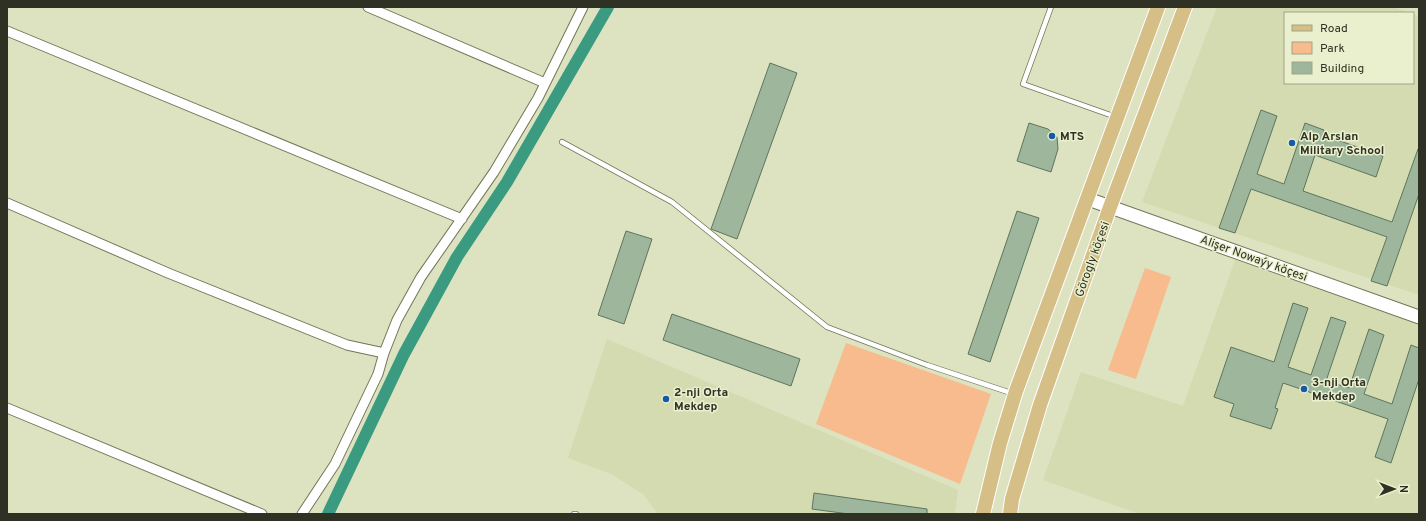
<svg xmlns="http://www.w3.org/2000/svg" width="1426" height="521" viewBox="0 0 1426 521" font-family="Overpass,sans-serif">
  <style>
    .built { fill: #d4dbb1 }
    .green { fill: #f7bb8d }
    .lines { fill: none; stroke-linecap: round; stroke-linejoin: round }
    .canal { stroke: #3a9b80; stroke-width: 12 }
    .building { fill: #9eb79c; stroke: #5e755d }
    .lane-casing { stroke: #727758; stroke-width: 6 }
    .street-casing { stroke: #727758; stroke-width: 11 }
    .secondary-casing { stroke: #727758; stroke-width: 15 }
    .primary-casing { stroke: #fff; stroke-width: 16 }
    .lane { stroke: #fff; stroke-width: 4.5 }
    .street { stroke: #fff; stroke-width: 9 }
    .secondary { stroke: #fff; stroke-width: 13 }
    .primary { stroke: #d6bf86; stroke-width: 14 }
    .poi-dot { fill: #1759a9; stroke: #eaf0cd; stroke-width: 1.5 }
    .labels { text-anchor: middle; stroke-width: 3; stroke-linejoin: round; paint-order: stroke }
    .poi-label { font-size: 12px; font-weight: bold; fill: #2f3124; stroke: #eaf0cd; text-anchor: start }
    .street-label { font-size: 12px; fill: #2f3124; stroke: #eaf0cd }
  </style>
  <rect width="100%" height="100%" fill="#dde2c0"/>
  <!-- built -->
  <path class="built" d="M1217,7H1393L1409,13H1285V83H1413V14L1419,17V295L1142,202Z
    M1235,260L1419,325V514H1140L1043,480L1081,372L1183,406Z
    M607,339L958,490L955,514H658L643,494L611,474L568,458Z"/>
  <!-- green -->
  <path class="green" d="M1145,268L1171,277L1136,379L1108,370Z
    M846,343L991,394L960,484L816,424Z"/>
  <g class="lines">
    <!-- canal -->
    <path class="canal" d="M328,514L404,354L457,257L507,182L608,7"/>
  </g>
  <!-- building -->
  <path class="building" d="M770,63L797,73L737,239L711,229Z
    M1261,110L1277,116L1257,174L1284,184L1305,123L1324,130L1323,135L1383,156L1376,177L1315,155L1303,191L1392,222L1418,149H1419V194L1387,286L1371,281L1387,237L1251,189L1235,233L1219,228Z
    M1029,123L1048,129L1057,137L1058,149L1051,172L1017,161Z
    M1017,211L1039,218L990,362L968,354Z
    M626,231L652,239L624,324L598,315Z
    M1293,303L1308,308L1288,367L1311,375L1331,317L1346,322L1326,381L1349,388L1369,329L1384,335L1364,394L1392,404L1411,345L1419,348V379L1391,463L1375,457L1388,419L1283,383L1275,408L1278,409L1271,429L1230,416L1234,404L1214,397L1231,347L1274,362Z
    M672,314L800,359L791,386L663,340Z
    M814,493L927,509V514H849L812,509Z"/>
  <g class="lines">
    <!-- lane casing -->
    <g class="lane-casing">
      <path id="lane" d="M1051,7L1023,84L1116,117
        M562,142L672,202L827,327L927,365L1014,394
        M574,514H576"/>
    </g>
    <!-- street casing -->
    <g class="street-casing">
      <path id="street" d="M368,7L545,83
        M7,31L462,219
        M7,203L168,273L347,345L384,353
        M7,408L262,514
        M302,514L335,464L378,374L384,353L397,320L421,277L494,172L538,98L583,7"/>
    </g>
    <!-- secondary casing -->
    <g class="secondary-casing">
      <path id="secondary" d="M1088,199L1419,317"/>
    </g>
    <!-- primary casing -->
    <g class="primary-casing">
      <path id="primary" d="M983,514L1000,443L1016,391L1158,7
        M1010,514L1012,499L1040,405L1110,207L1185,7"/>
    </g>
    <!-- lane -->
    <use href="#lane" class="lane"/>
    <!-- street -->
    <use href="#street" class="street"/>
    <!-- secondary -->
    <use href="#secondary" class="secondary"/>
    <!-- primary -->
    <use href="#primary" class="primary"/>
  </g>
  <!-- markers -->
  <g class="poi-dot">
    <circle cx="1052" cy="136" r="4"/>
    <circle cx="1292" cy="143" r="4"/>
    <circle cx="1304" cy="389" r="4"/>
    <circle cx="666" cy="399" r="4"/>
  </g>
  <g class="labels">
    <!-- poi labels -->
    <g class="poi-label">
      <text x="1060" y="140">MTS</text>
      <text x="1300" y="140">Alp Arslan<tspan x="1300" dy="14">Military School</tspan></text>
      <text x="1312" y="386">3-nji Orta<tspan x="1312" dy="14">Mekdep</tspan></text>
      <text x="674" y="396">2-nji Orta<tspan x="674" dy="14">Mekdep</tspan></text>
    </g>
    <!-- street labels -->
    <g class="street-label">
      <text transform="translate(1254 258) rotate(20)" y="4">Alişer Nowaýy köçesi</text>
      <text transform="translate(1092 259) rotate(-70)" y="4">Görogly köçesi</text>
    </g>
  </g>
  <!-- border -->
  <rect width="1426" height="521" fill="none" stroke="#2f3124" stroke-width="16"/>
  <!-- legend -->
  <rect x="1284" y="12" width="130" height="72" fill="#eaf0cd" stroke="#9fa489"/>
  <rect x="1292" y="25" width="20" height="6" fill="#d6bf86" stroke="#9fa489"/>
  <text x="1320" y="32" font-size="12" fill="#2f3124">Road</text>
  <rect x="1292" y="42" width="20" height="12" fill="#f7bb8d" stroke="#9fa489"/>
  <text x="1320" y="52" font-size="12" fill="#2f3124">Park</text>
  <rect x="1292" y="62" width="20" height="12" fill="#9eb79c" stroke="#9fa489"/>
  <text x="1320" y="72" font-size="12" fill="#2f3124">Building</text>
  <!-- north arrow -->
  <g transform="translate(1394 489) rotate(90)" stroke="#eaf0cd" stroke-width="3" paint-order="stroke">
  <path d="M0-3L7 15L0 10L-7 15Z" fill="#2f3124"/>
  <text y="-6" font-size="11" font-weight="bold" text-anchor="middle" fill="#2f3124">N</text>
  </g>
</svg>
